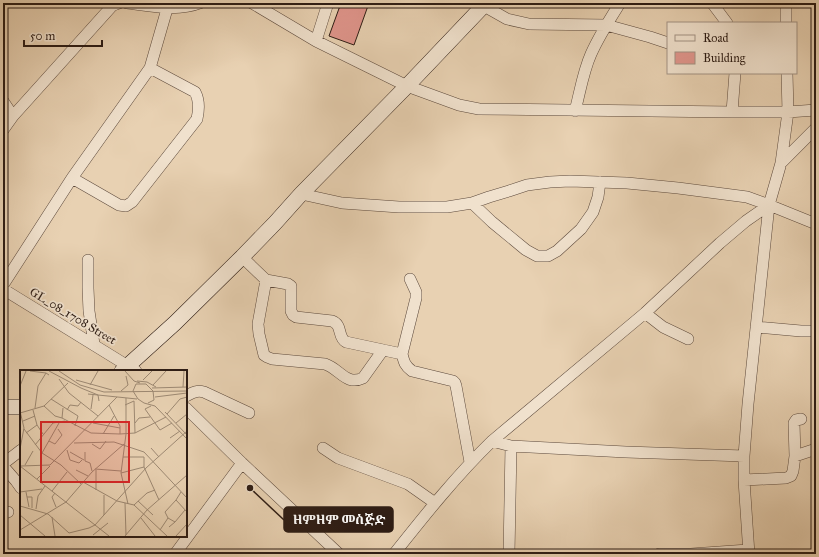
<svg xmlns="http://www.w3.org/2000/svg" width="819" height="557" viewBox="0 0 819 557" font-family="'IM FELL Great Primer','Noto Serif Ethiopic',serif">
  <style>
    .building { fill: #e0958c; stroke: #2d1c14 }
    .lines { fill: none; stroke-linecap: round; stroke-linejoin: round }
    .street-casing { stroke: #5c493c; stroke-width: 12 }
    .secondary-casing { stroke: #2d1c14; stroke-width: 16 }
    .street { stroke: #f0e1cd; stroke-width: 11 }
    .secondary { stroke: #f0e1cd; stroke-width: 15 }
    .labels { text-anchor: middle; stroke-width: 3.5; stroke-linejoin: round; paint-order: stroke }
    .street-label { font-size: 12px; fill: #2d1c14; stroke: #f0e1cd }
    .inset-road { fill: none; stroke: #9d8973; stroke-width: 1 }
    .view { fill: #d62828; fill-opacity: 0.15; stroke: #d62828; stroke-width: 2 }
    .inset-edge { fill: none; stroke: #2d1c14; stroke-width: 2 }
    .leader { fill: none; stroke: #2d1c14; stroke-width: 1.5 }
    .callout-dot { fill: #2d1c14; stroke: #f0e1cd; stroke-width: 1.5 }
    .callout { fill: #2d1c14; stroke: #2d1c14; stroke-width: 1.5 }
    .callout-label { font-size: 13px; text-anchor: middle; font-weight: bold; fill: #fff }
  </style>
  <rect width="100%" height="100%" fill="#e8d1b2"/>
  <filter id="stains"><feTurbulence type="fractalNoise" baseFrequency=".005" numOctaves="4"/><feColorMatrix values="0 0 0 0 .2 0 0 0 0 .09 0 0 0 0 .02 0 0 0 .5 -.17"/></filter>
  <radialGradient id="worn" r=".72"><stop offset=".6" stop-color="#630" stop-opacity="0"/><stop offset="1" stop-color="#630" stop-opacity=".3"/></radialGradient>
  <!-- building -->
  <path class="building" d="M341,3H369L354,45L329,36Z"/>
  <g class="lines">
    <!-- street casing -->
    <g class="street-casing">
      <path id="street" d="M127,3C151,6 177,12 200,3
        M252,3L316,41L407,86L459,105L479,109L732,112H788L816,110
        M712,3L727,23
        M786,3V23
        M484,6L507,19L529,24L606,25L650,37L668,43
        M316,41L328,3
        M3,101L13,116
        M575,111C580,92 583,72 591,54C599,36 610,19 620,3
        M732,112L735,73
        M3,130L13,116L112,6L116,4L119,3
        M781,163L816,128
        M72,178L119,205L126,206L132,202L197,119C199,110 200,101 195,92L150,68
        M301,194L342,203L399,207H447L472,203L489,197L509,191L527,185L550,182L570,181L627,183L678,188L747,197L769,205L816,224
        M472,203L492,222L526,250L537,256H548L557,251L581,229L593,212L598,197L600,182
        M242,257L266,280L258,324L259,334L264,355L267,357L272,359L325,364C340,369 346,386 363,378L383,350
        M88,260V288L89,311L94,344
        M410,279L416,292V298L402,354C404,362 405,366 412,371L453,381L455,383L456,386L470,462
        M266,280L288,284L291,286V311L293,315L296,317L332,321C343,325 337,337 346,342L402,354
        M3,285L72,178L150,68L167,9
        M3,289L136,371
        M645,313L663,327L688,339
        M756,327L801,331H816
        M186,396C192,393 196,390 204,392L249,413
        M186,408L242,463L339,554
        M492,441L511,446L626,452L744,456
        M323,448L338,458L408,484L435,503
        M795,456L794,423L796,420L801,419
        M3,464L21,450
        M3,466L16,481L21,488
        M744,480L786,478L791,476L793,471L795,456L816,449
        M3,514L8,512
        M175,554L242,463
        M394,554C425,515 456,476 492,441L645,313L720,243L746,221L769,205
        M509,554L511,446
        M659,554H691L748,550
        M749,554L744,480V456L748,404L769,205L781,163L788,112L787,73"/>
    </g>
    <!-- secondary casing -->
    <g class="secondary-casing">
      <path id="secondary" d="M122,371L175,323L242,257L275,223L301,194L407,86L486,3
        M3,407H21"/>
    </g>
    <!-- street -->
    <use href="#street" class="street"/>
    <!-- secondary -->
    <use href="#secondary" class="secondary"/>
  </g>
  <g class="labels">
    <!-- street labels -->
    <g class="street-label">
      <text transform="translate(73 316) rotate(31)" y="4">GL_08_1708 Street</text>
    </g>
  </g>
  <!-- overview -->
  <g transform="translate(20 370)">
    <rect width="167" height="167" fill="#e8d1b2"/>
    <path class="inset-road" d="M10,1L26,3M29,1L61,18M39,1L60,15L84,22L167,21M105,1L114,11L120,13M39,9L49,23L78,46M56,10L92,20M123,10L132,1M117,11L127,12L136,17M70,15L78,1M133,15L146,1M0,16L6,1M163,17L164,1M61,18L78,25L117,29M132,18L167,17M101,21L108,15L106,6M68,24L78,25L79,31M135,27L167,23M106,28V64L101,103L108,134M31,29L58,46L55,56M128,33L134,30L133,21L126,14H116L113,21L118,29L124,33L135,36L167,69M89,35L100,56V64M105,35L114,31L115,63M24,36L35,46L42,48L43,38M131,36L125,39L135,53M15,38L18,16L26,3L29,5M71,39L73,25M13,40L17,55L23,64M47,40L50,35L58,36L61,32M0,41L4,58L0,79M145,42L167,65M0,43L24,36L48,13M147,44L160,29L167,27M42,48L71,63L100,64L115,63L146,47M3,51L15,46M73,53L100,58M115,53L119,48L130,47M135,53L140,60L152,53M156,53L167,44M4,59L22,83L41,95L61,114M6,63L17,55M83,64L94,46M150,68L160,61M29,71L35,74L42,65L38,59M54,73L94,72L124,82L167,128M72,74L80,79L86,71M15,75L33,53L45,51M131,78L139,87M47,80L50,90L59,93L62,90M50,82L64,90M65,82V91L70,93L72,101M22,83L39,53M103,87H124M124,87V97L139,130M5,95L13,81M0,96L89,166M1,96L30,95L97,27M75,99L101,101M56,100L68,106M101,103L124,97M17,109L30,96M63,112L97,131L114,135L147,166M76,120V100M32,121L47,102M0,122L22,119M6,122L9,137M161,122L156,130L167,142M35,123L32,127L36,137M7,127H12V138M118,131L133,145M105,133L106,165M114,135L127,123L135,120M0,136L28,144L49,163L69,158L75,155L126,98L167,61M16,139L18,126L25,116M0,145L25,166M84,145V125M32,147L35,166M121,148L135,166M148,148L145,142L156,130M155,152L165,140M0,160L46,132L72,102L104,74M140,160L148,148L155,152L149,157M73,165L88,153M105,166L127,140L167,105M156,166L167,154"/>
    <path class="view" d="M21,52H109V112H21Z"/>
    <rect width="167" height="167" class="inset-edge"/>
  </g>
  <!-- callouts -->
  <path class="leader" d="M250 488L284 520"/>
  <circle class="callout-dot" cx="250" cy="488" r="4"/>
  <rect class="callout" x="284" y="507" width="109" height="25" rx="4"/>
  <g class="callout-label">
    <text x="339" y="524">ዘምዘም መስጅድ</text>
  </g>
  <!-- margin -->
  <rect width="819" height="557" fill="none" stroke="#e8d1b2" stroke-width="16"/>
  <rect x="4" y="4" width="811" height="549" fill="none" stroke="#2d1c14" stroke-width="2"/>
  <rect x="8" y="8" width="803" height="541" fill="none" stroke="#2d1c14"/>
  <!-- legend -->
  <rect x="667" y="22" width="130" height="52" fill="#f0e1cd" stroke="#a29283"/>
  <rect x="675" y="35" width="20" height="6" fill="#f0e1cd" stroke="#a29283"/>
  <text x="703" y="42" font-size="12" fill="#2d1c14">Road</text>
  <rect x="675" y="52" width="20" height="12" fill="#e0958c" stroke="#a29283"/>
  <text x="703" y="62" font-size="12" fill="#2d1c14">Building</text>
  <!-- scale -->
  <path d="M24 40v6h78v-6" fill="none" stroke="#2d1c14" stroke-width="2"/>
  <text x="30" y="40" font-size="12" fill="#2d1c14" stroke="#f0e1cd" stroke-width="3" paint-order="stroke">50 m</text>
  <rect width="100%" height="100%" filter="url(#stains)"/>
  <rect width="100%" height="100%" fill="url(#worn)"/>
</svg>
